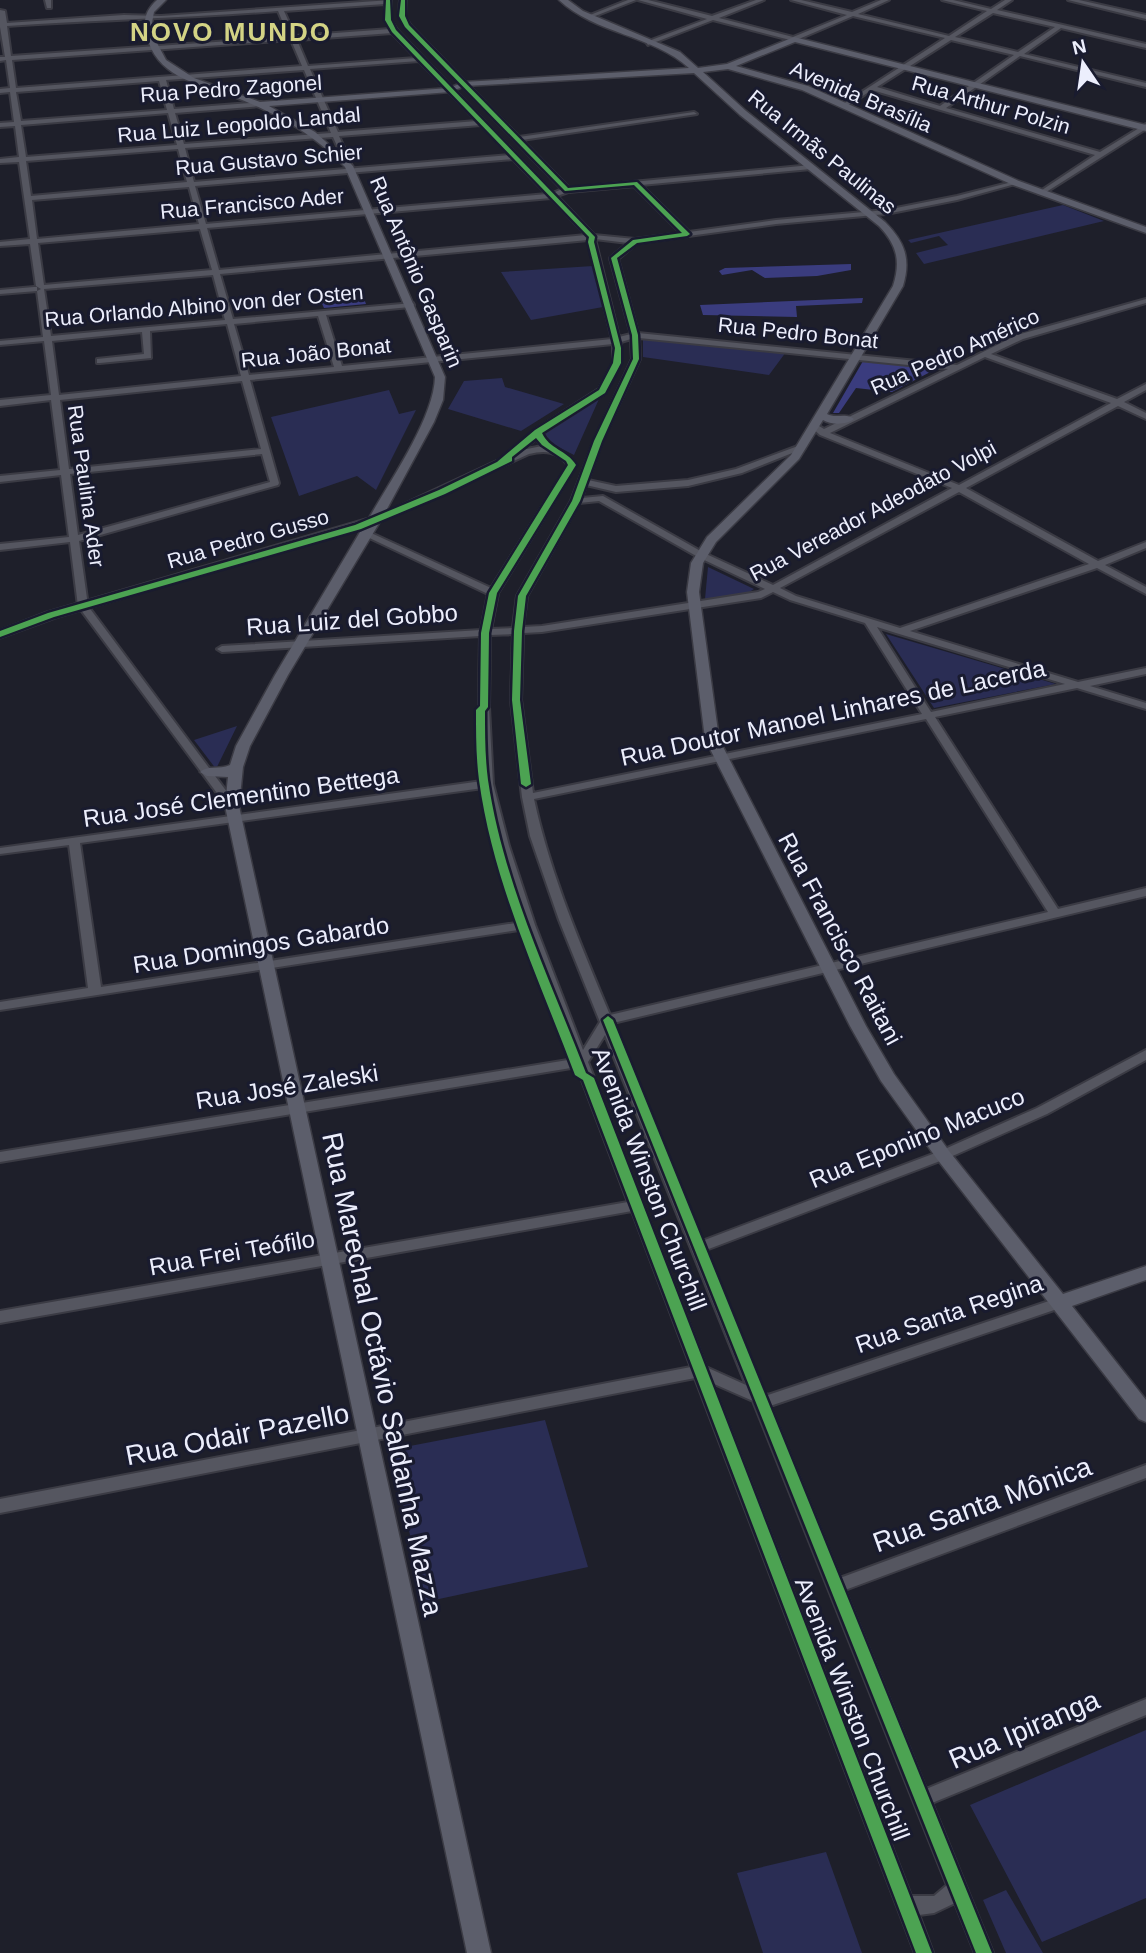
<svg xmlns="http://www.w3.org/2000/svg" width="1146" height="1953" viewBox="0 0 1146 1953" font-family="Arial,sans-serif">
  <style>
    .green { fill: #2a2d54 }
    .forest { fill: #3a3c7e }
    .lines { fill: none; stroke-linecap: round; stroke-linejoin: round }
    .minor-casing { stroke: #3b3b44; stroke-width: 4 }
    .major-casing { stroke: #3b3b44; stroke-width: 3 }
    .minor { fill: #555660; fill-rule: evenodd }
    .major { fill: #5c5e6b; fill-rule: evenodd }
    .cycleway-casing { stroke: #191b2f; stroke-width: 5 }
    .cycleway { fill: #4ca352; fill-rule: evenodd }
    .labels { text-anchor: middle; stroke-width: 6; stroke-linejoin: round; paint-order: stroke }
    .far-street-label { font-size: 21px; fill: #eceefc; stroke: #191b2f }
    .street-label { font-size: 24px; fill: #eceefc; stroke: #191b2f }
    .far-district-label { font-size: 26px; font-weight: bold; letter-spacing: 2px; fill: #d3d385; stroke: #191b2f }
    .near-street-label { font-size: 28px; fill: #eceefc; stroke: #191b2f }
  </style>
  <rect width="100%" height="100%" fill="#1e1f2a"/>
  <!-- green -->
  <path class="green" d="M1063,205L1104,221L924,264L916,253L948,245L939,236L911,243L908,240Z
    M593,266L603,307L531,320L501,272Z
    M643,338L786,352L769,375L643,357Z
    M502,378L505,387L564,404L521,431L448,409L464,381Z
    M389,390L399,414L416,410L376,490L357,476L299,496L271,417Z
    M599,399L574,455L547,441L545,437L547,430Z
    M708,567L754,589L748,593L705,599Z
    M886,634L1056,684L934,708Z
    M237,726L216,769L194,740Z
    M545,1420L588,1567L425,1602L393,1459L410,1446Z
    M1146,1730V1898L1042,1942L970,1805Z
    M826,1852L862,1953H763L737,1873Z
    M1006,1890L1043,1953H1006L983,1900Z"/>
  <!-- forest -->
  <path class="forest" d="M851,264V270L817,276L765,278L752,270L722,275L719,271L725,268Z
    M361,290L366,304L324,308L318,295Z
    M863,298L862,303L796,306L797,317L703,315L700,305Z
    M863,361H864L936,369L892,392L856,388L839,413H833Z"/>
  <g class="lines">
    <!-- minor casing -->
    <g class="minor-casing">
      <path id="minor" d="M45,0H51V8H47Z
        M391,0V20L397,30L553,193L562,189L405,27L399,16L400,0H406L405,16L410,25L519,137L694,112L697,114L522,140L569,188L811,165L814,167L811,169L641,185L689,232L776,220L886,210L957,196L1016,181L1019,183L957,200L886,214L776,224L637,243L618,259L638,333L957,365L1017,335L1146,299V303L1023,339L991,354L1117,399L1146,384V390L1124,402L1146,413V419L1118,406L966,488L1098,561L1146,542V548L1105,565L1146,587V594L1097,568L910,631L1078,682L1146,668V674L1090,686L1146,703V709L1077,688L935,717L1058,909L1146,888V896L613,1023L702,1241L938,1152L1037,1108L1146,1050V1060L1047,1114L948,1158L706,1250L764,1393L768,1395L1058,1298L1063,1299L1065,1303L1063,1307L770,1406L840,1578L1146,1465V1478L845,1590L926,1789L1146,1699V1715L932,1803L993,1953H975L955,1903L934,1913L919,1915L933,1953H915L695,1378L0,1513V1499L691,1367L632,1211L0,1323V1311L628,1202L577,1067L0,1162V1152L574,1059L525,929L0,1010V1002L88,988L69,845L0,854V848L482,781L479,707L480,636L222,652L217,649L222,646L481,630L488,594L361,534L363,532H369L491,588L568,465C557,451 545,450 529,454L378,522H372L370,520L499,460L535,430L599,389L613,363V344L250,380L279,483L278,485L79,541L88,606L236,804L238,806L236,808H228L78,606L70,542L0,550V544L69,537L61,475L0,482V476L60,470L51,400L0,406V400L51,395L44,341L0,345V341L43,337L37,291L41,289L36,286L30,244L0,246V242L30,239L19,162L0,163V159L19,157L15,126L0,127V123L14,122L10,92L0,93V89L10,88L6,60L0,61V57H5L0,27V10L5,11L7,23L124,15L161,16ZM385,4V20L390,29L295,36L284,11ZM278,11L289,37L11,56L7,26C98,20 188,18 278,11ZM392,33L416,58L308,66L297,40ZM291,40L302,66L16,88L12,60ZM419,61L477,121L338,132L310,69ZM304,70L331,133L184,144L175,113L261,106L264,104L261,102L174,109L166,80ZM159,81L167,110L21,121L16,92ZM168,113L177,145L26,157L21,125ZM481,125L510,155L194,182L185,148L333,137L346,166L349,168L352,166L339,136ZM178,149L187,182L31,196L26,161ZM513,159L547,194L206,224L195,186ZM634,186L681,233L635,239L594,235L557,196L568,192ZM189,187L199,224L37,239L32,200ZM551,198L586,235L219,270L207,228ZM200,229L212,270L44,285L38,243ZM595,239L628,243L610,258L631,334L619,337ZM588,240L612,339L342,366L326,315L410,307L414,305L413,303L233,319L220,274ZM213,275L225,320L51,336L44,289ZM318,316L334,367L249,375L234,324ZM227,324L241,376L59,395L52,341L142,332L144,354L97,359V363H100L151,358L150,331ZM639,338L948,369L824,429L814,423L810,426L820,435L952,488L773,585L704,553L603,496L582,498L586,485L616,492L688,486L742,473L805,448L798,446L736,469L688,480L616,486L588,480L602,441L640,359ZM631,339L632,359L594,441L571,501L517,596L513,628L491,629L498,593L576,465C568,451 549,449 543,433L605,393L621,363V342ZM985,357L1111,403L959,485L830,433ZM242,381L261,449L69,469L60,400ZM536,439L542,446L522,450ZM262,454L270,482L78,535L70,474ZM959,492L1089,564L900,628L796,596L780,588ZM599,501L698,557L765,589L758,592L542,626L523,627L527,596L579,503ZM773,592L790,600L865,623L922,714L533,793L521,700L523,633L542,632L761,598ZM877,627L896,633L1065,684L931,712ZM513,634L511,700L522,797L530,836L559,920L600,1022L583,1050L535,925L509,846L493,784L489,707L490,635ZM926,719L1048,912L610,1015C581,945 550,874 534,799ZM483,788L497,846L522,922L101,987L80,843ZM605,1035L746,1385L706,1367L588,1062ZM712,1383L753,1401L947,1885L934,1896H911Z
        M628,0H636L590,18L585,17Z
        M638,0H648L712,16L756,0H764L719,18L793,37L847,15L791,0H801L852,12L881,0H889L858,14L949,36L987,11L942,0H953L991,9L1005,0H1012L997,10L1146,44V48L1061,28L1024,54L1146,83V87L1020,56L946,108L1100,152L1144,125L1146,124V129L1043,194H1039V192L1095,155L872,90L845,107L840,106L945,38L853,16L794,41L713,20L648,45L646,42L707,19ZM993,13L1055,27L1018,52L955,37ZM951,40L1014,55L940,106L877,87Z
        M1068,0H1079L1146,15V19Z
        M34,287H37V291L0,294V290Z"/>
    </g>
    <!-- major casing -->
    <g class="major-casing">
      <path id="major" d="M157,0H166L154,12L152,23L157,43L166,60L194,78L260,102L449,88L464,82L689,68C653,35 595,34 559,0H568L583,11L680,52L698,68L727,64L794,37L1146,125V131L795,42L736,66L808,86L1019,181L1146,227V233L1013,185L802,90L728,69L703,72L746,111L885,222C905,242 911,259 903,286L827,414C836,419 847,412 854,419C847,425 831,425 823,420L799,459L716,542L703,563L699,592L719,739L866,1026L894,1074L949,1151L1063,1294L1146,1266V1280L1072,1306L1146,1400V1422L1139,1419L937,1159L881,1081L850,1026L705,739L687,592L691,563L707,537L791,455L893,286C901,261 897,245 879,226L740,115L694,73L465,86L450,92L269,106L315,132L353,166L445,377L443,400L434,422L381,520L288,675L250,746L243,767L239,806L491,1953H467L225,806L228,777L207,776L200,772C207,765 219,770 230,765L236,746L275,675L363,527L55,618L0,638V630L47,612L369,518C390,481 434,418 435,377L345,167C325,146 302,129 276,116C262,108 247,102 232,96C196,83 155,77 146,33C143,19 146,10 157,0Z"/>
    </g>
    <!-- minor -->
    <use href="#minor" class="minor"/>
    <!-- major -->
    <use href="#major" class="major"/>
    <!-- cycleway casing -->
    <g class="cycleway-casing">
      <path id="cycleway" d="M386,0H390L391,20L396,30L595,237L594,242L621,348V363L605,393L542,433C549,449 567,450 576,465L497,593L489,633L488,707L485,711C485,734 485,757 488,780C503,882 549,977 586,1073L594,1078L932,1953H916L583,1080L575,1075C539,979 493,883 479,780C476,757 476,733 476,710L480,706L481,633L489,593L568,465L566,461L542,445L536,438L512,457V461L445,494L361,529L54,617L0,637V631L48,613L355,525L439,490L497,462L535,430L599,390L613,363L615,348L588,242L589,237L392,32L385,20Z
        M401,0H405V16L409,25L568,188L637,182L690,234L687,236L637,243L617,258L638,335L639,359L602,441L580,501L526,596L522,631L520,700L531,784L526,787L521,784L512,700L514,631L518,596L572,501L594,441L633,359L632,335L611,258L633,240L682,233L634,185L565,191L405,27L399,16Z
        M608,1016L613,1020L992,1953H976L603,1020Z"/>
    </g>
    <!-- cycleway -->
    <use href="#cycleway" class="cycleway"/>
  </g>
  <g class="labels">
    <!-- far-street labels -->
    <g class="far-street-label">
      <text transform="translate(231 89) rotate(-4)" y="7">Rua Pedro Zagonel</text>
      <text transform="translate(861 97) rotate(23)" y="7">Avenida Brasília</text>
      <text transform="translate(991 105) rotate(16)" y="7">Rua Arthur Polzin</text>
      <text transform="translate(239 125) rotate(-5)" y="7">Rua Luiz Leopoldo Landal</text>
      <text transform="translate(822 152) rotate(39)" y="7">Rua Irmãs Paulinas</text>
      <text transform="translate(269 160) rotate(-5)" y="7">Rua Gustavo Schier</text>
      <text transform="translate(252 204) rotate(-5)" y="7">Rua Francisco Ader</text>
      <text transform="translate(416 272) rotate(67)" y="7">Rua Antônio Gasparin</text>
      <text transform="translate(204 306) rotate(-5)" y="7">Rua Orlando Albino von der Osten</text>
      <text transform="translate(798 333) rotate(6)" y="7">Rua Pedro Bonat</text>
      <text transform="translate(955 352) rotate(-24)" y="7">Rua Pedro Américo</text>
      <text transform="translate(316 353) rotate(-6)" y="7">Rua João Bonat</text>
      <text transform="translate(86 486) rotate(82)" y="7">Rua Paulina Ader</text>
      <text transform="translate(873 511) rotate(-28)" y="7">Rua Vereador Adeodato Volpi</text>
      <text transform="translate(248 539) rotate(-16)" y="7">Rua Pedro Gusso</text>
    </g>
    <!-- street labels -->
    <g class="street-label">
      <text transform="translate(352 620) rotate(-4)" y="8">Rua Luiz del Gobbo</text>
      <text transform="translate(833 713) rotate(-12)" y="8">Rua Doutor Manoel Linhares de Lacerda</text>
      <text transform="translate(241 797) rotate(-8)" y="8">Rua José Clementino Bettega</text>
      <text transform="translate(840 939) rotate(62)" y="8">Rua Francisco Raitani</text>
      <text transform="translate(261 945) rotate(-9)" y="8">Rua Domingos Gabardo</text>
      <text transform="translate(287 1087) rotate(-9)" y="8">Rua José Zaleski</text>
      <text transform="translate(917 1138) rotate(-22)" y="8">Rua Eponino Macuco</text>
      <text transform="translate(649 1179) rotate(69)" y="8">Avenida Winston Churchill</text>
      <text transform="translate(232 1253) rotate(-10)" y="8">Rua Frei Teófilo</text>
      <text transform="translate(949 1314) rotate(-19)" y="8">Rua Santa Regina</text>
      <text transform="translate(852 1709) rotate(69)" y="8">Avenida Winston Churchill</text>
    </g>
    <!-- far-district labels -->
    <g class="far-district-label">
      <text x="231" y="41">NOVO MUNDO</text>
    </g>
    <!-- near-street labels -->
    <g class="near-street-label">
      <text transform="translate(383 1374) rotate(78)" y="10">Rua Marechal Octávio Saldanha Mazza</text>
      <text transform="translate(237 1434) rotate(-11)" y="10">Rua Odair Pazello</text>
      <text transform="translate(982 1504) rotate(-20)" y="10">Rua Santa Mônica</text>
      <text transform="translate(1024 1729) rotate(-23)" y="10">Rua Ipiranga</text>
    </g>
  </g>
  <!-- north arrow -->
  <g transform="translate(1083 63) rotate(347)" stroke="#191b2f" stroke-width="5" paint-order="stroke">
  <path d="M0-5L12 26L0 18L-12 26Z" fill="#eceefc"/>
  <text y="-10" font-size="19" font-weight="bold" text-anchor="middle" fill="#eceefc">N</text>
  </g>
</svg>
